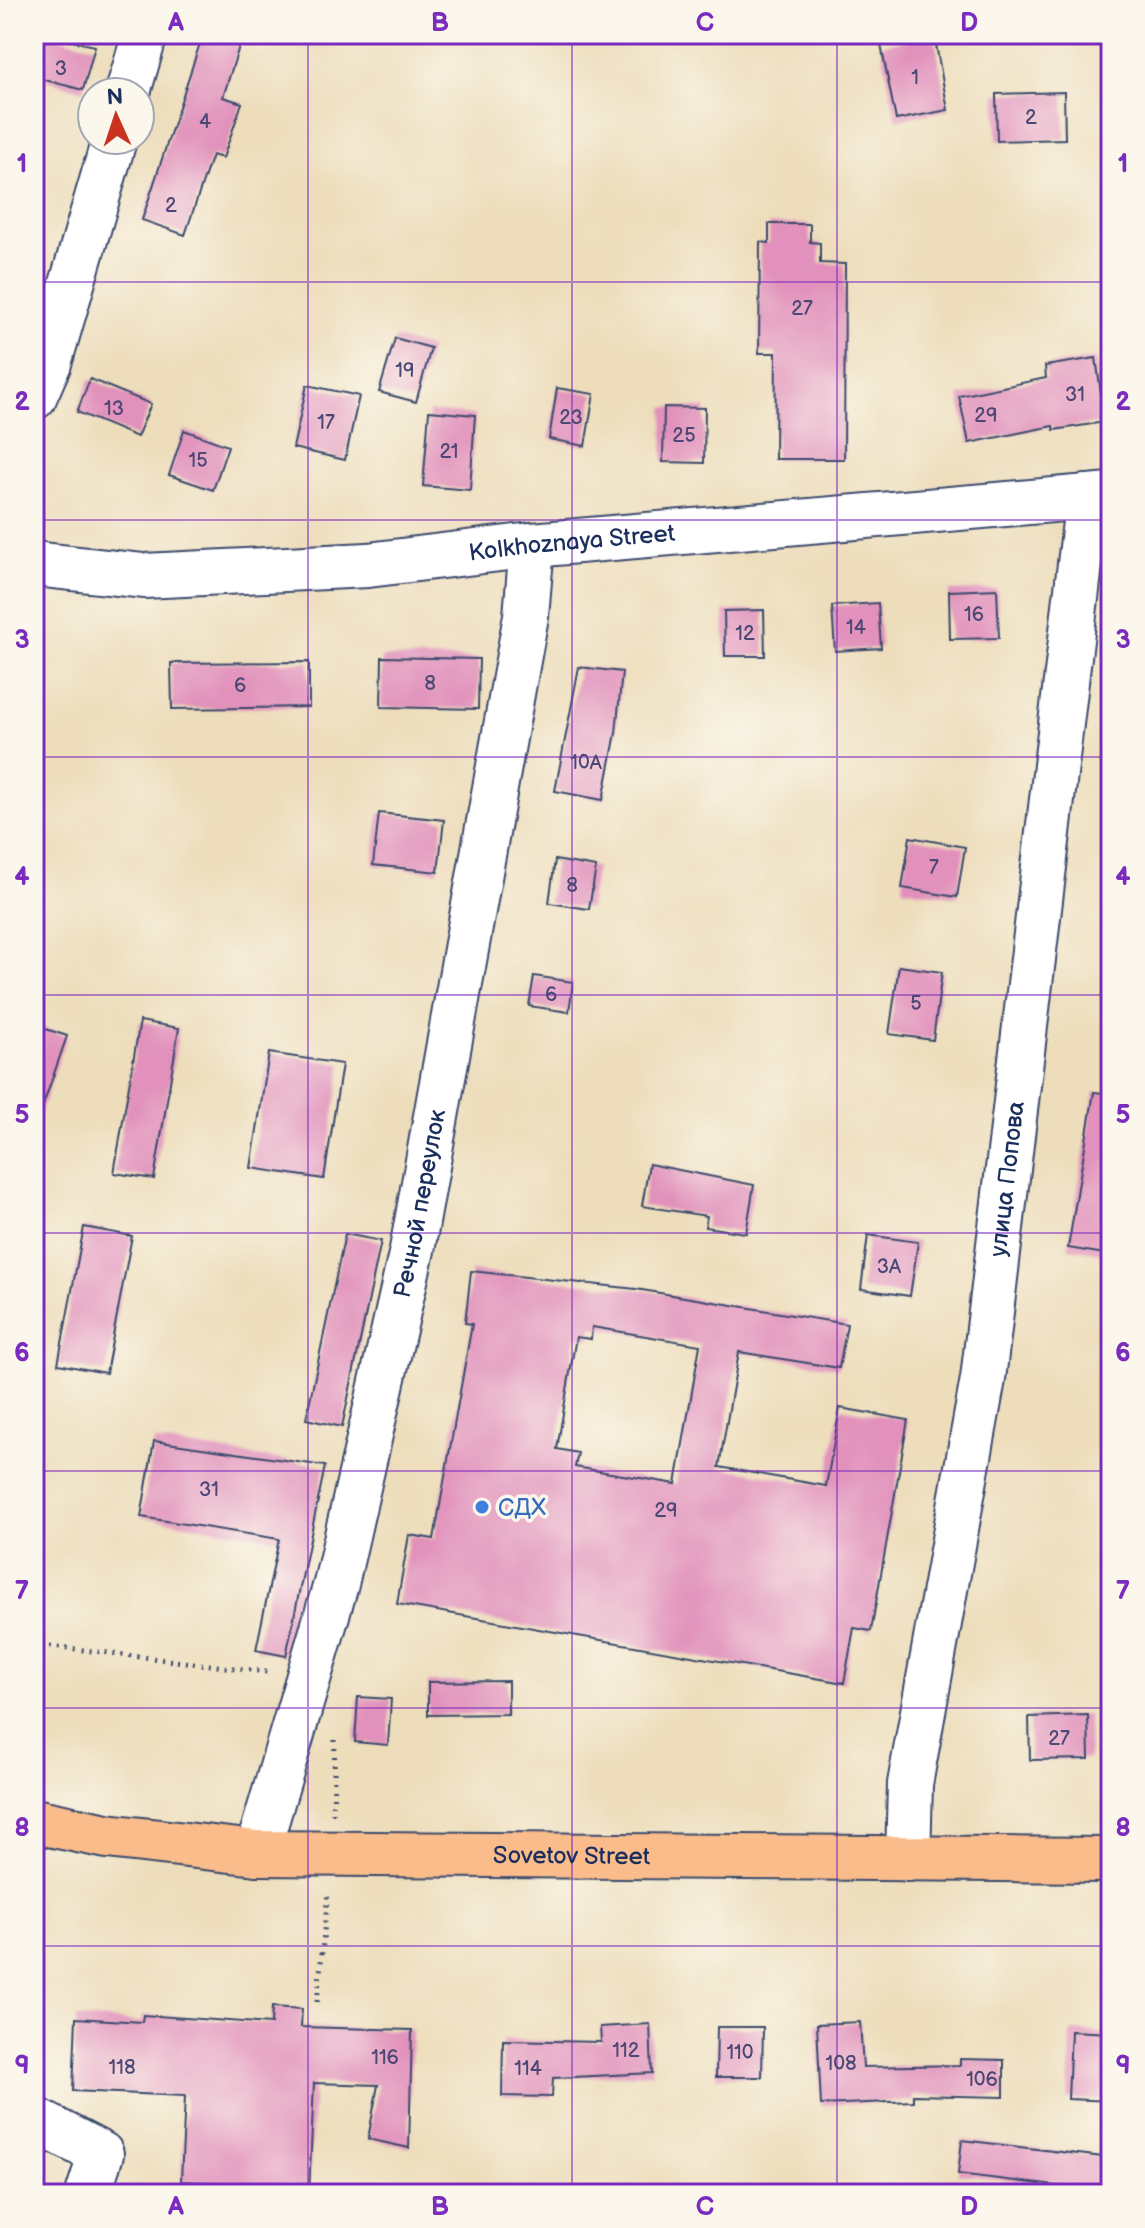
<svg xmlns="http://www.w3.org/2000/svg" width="1145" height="2228" viewBox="0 0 1145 2228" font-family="'Balsamiq Sans',sans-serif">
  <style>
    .building { fill: #e191bb; fill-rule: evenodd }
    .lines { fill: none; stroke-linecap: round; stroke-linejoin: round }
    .minor-casing { stroke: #3a496c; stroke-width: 48 }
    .major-casing { stroke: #3a496c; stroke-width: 48 }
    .path { stroke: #3a496c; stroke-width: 5; stroke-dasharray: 2 6; stroke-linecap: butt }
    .minor { stroke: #fff; stroke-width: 44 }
    .major { stroke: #f9bc8a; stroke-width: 44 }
    .grid { fill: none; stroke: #7b2cbf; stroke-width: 2; stroke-opacity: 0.55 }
    .shop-dot { fill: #3f7fe0; stroke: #fbf7ec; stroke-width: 3 }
    .labels { text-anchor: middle; stroke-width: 7; stroke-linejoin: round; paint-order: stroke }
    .number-label { font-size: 20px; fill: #4c4875 }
    .street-label { font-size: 24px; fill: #1b2f5e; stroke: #fbf7ec }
    .shop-label { font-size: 24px; fill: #366cbe; stroke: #fbf7ec; text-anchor: start }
    .neatline { fill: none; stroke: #7b2cbf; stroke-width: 3 }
    .grid-label { font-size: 26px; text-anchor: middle; font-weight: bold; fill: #7b2cbf }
  </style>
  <rect width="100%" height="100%" fill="#fbf7ec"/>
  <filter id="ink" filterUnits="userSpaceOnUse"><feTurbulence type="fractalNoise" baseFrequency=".0125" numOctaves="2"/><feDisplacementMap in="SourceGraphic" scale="16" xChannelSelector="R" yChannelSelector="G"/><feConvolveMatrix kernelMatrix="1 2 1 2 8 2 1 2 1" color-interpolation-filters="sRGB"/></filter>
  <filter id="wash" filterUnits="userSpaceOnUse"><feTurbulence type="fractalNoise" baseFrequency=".006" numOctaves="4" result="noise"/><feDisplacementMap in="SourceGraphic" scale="32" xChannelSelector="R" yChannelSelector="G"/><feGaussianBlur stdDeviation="1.8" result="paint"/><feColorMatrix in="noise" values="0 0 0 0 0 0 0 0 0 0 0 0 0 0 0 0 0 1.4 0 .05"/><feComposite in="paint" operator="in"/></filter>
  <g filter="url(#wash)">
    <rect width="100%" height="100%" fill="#edddbb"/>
    <g id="blocks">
      <!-- building -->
      <path class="building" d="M41,34L95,46L83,90L34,77Z
        M203,34H243L223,97L242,103L223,158L212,155L185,235L142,220Z
        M934,34L948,110L896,120L881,45Z
        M1064,92L1065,139L997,141L996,94Z
        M769,224H810V242L820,243V263L845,264L844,459H775L776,353H759L760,242L769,243Z
        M395,338L431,348L416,402L379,392Z
        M1096,358L1105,422L1054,430L1053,426L969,443L959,396L1046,378L1045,366Z
        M90,379L151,404L137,437L77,412Z
        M307,385L359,396L345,460L293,448Z
        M557,388L594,394L585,446L549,439Z
        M664,407L705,408L704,463L663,462Z
        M429,411L475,415L470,490L423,486Z
        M184,430L228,446L213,490L169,475Z
        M997,589L999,638L950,639L949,591Z
        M878,603L881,648L835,651L832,606Z
        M764,610L765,656H725L724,611Z
        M382,657L479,659L478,709L381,707Z
        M309,662V707L172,709L171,663Z
        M579,667L622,672L616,733L603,800L555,791Z
        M379,813L444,820L438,872L373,865Z
        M910,837L965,847L957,897L902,888Z
        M555,860L596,867L589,909L549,903Z
        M899,966L942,972L933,1040L889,1034Z
        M534,976L573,982L569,1012L529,1006Z
        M140,1021L179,1028L154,1179L114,1173Z
        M34,1025L67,1036L39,1117L34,1116Z
        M269,1053L342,1064L324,1179L251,1168Z
        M1094,1092L1111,1094V1255L1068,1248Z
        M649,1164L754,1185L746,1233L705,1227L707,1216L642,1206Z
        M84,1227L132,1236L106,1373L58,1364Z
        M345,1234L381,1241L342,1427L306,1419Z
        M868,1235L918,1242L910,1296L861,1289Z
        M471,1271L636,1289L847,1324L839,1368L739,1352L719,1467L826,1486L840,1408L908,1420L871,1631L854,1628L844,1683L397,1604L409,1535L434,1539L472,1324L465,1323ZM592,1327L700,1345L676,1484L575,1467L578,1453L557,1449L576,1337L591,1339Z
        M154,1441L325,1466L286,1656L256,1650L279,1539L141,1517Z
        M508,1681V1714L428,1715V1682Z
        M358,1697L391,1699L388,1745L355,1742Z
        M1088,1715L1089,1759L1030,1760L1029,1717Z
        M272,2007L302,2009L301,2027L412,2030L409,2148L368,2139L378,2085L314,2083L309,2194H221L222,2183L181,2181L185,2096L73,2091L76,2018L142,2022L143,2015L271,2024Z
        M860,2022L863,2067L960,2065V2059L1004,2060V2097L913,2095V2101L821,2105L817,2024Z
        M650,2024L652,2073L553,2078L552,2097L502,2096L503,2040L601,2042L600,2027Z
        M717,2027H763L762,2077H716Z
        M1071,2031L1111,2033V2101L1068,2099Z
        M962,2140L1111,2158V2193L958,2174Z"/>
    </g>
  </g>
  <g filter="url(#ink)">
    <use href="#blocks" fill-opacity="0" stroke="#3a496c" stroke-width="2"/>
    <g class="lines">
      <!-- minor casing -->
      <g class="minor-casing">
        <g id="minor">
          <path d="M128,92L145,34"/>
          <path d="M34,397L49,363L114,140"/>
          <path id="s1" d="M34,564L144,576L368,565L532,545L1111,495"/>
          <path id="s2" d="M257,1853L336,1584L412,1250L526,616L532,545"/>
          <path id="s3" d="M908,1859L910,1784L983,1379L1088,497"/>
          <path d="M34,2119L101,2154L88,2194"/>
        </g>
      </g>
      <!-- major casing -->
      <g class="major-casing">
        <g id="major">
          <path id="s4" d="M34,1821L107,1836L257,1853L1111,1860"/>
        </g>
      </g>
      <!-- path -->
      <path class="path" d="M34,1644L267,1672
        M333,1814L335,1740
        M317,2002L328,1892"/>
      <!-- minor -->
      <use href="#minor" class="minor"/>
      <!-- major -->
      <use href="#major" class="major"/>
    </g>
  </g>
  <!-- grid -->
  <path class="grid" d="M308,34V2194M572,34V2194M837,34V2194M34,282H1111M34,520H1111M34,757H1111M34,995H1111M34,1233H1111M34,1471H1111M34,1708H1111M34,1946H1111"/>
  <!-- markers -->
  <circle class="shop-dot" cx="482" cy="1507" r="8"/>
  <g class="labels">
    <!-- number labels -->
    <g class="number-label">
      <text x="61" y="75">3</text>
      <text x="915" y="84">1</text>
      <text x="1031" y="124">2</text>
      <text x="205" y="128">4</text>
      <text x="171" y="212">2</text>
      <text x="802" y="315">27</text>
      <text x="405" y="377">19</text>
      <text x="1075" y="401">31</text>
      <text x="114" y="415">13</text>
      <text x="986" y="422">29</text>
      <text x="571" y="424">23</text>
      <text x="326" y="429">17</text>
      <text x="684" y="442">25</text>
      <text x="449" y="458">21</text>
      <text x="198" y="467">15</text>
      <text x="974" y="621">16</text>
      <text x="856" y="634">14</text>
      <text x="745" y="640">12</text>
      <text x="430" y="690">8</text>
      <text x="240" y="692">6</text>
      <text x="586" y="769">10А</text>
      <text x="934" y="874">7</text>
      <text x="572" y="892">8</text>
      <text x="551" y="1001">6</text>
      <text x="916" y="1010">5</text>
      <text x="889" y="1273">3А</text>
      <text x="209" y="1496">31</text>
      <text x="666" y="1517">29</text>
      <text x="1059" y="1745">27</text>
      <text x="626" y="2057">112</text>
      <text x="740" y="2059">110</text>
      <text x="385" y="2064">116</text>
      <text x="841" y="2070">108</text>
      <text x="122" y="2074">118</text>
      <text x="528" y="2075">114</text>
      <text x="982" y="2086">106</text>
    </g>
    <!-- street labels -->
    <g class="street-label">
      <text dy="8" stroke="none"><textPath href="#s1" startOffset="540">Kolkhoznaya Street</textPath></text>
      <text dy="8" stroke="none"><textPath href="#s3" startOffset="688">улица Попова</textPath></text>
      <text dy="8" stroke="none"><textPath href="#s2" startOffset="670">Речной переулок</textPath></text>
      <text dy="8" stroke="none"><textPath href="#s4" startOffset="540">Sovetov Street</textPath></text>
    </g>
    <!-- shop labels -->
    <g class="shop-label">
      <text x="498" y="1515">СДХ</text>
    </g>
  </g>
  <!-- margin -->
  <rect width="1145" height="2228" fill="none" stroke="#fbf7ec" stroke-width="88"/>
  <!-- north arrow -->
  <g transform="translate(116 116) rotate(357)"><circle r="38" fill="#fbf7ec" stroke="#a1a7b3" stroke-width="2"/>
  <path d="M0-6L14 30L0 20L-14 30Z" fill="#c8321e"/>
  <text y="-12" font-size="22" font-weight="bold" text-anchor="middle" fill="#1b2f5e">N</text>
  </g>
  <rect x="44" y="44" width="1057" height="2140" class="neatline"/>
  <g class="grid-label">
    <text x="176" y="31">A</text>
    <text x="440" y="31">B</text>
    <text x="705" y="31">C</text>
    <text x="969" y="31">D</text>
    <text x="22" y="172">1</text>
    <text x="1123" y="172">1</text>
    <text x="22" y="410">2</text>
    <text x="1123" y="410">2</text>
    <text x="22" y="648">3</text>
    <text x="1123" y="648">3</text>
    <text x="22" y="885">4</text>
    <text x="1123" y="885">4</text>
    <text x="22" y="1123">5</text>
    <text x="1123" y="1123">5</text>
    <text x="22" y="1361">6</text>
    <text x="1123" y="1361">6</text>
    <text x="22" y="1599">7</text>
    <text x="1123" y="1599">7</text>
    <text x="22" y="1836">8</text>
    <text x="1123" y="1836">8</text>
    <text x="22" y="2074">9</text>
    <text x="1123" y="2074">9</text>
    <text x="176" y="2215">A</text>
    <text x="440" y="2215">B</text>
    <text x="705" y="2215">C</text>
    <text x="969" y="2215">D</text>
  </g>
</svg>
